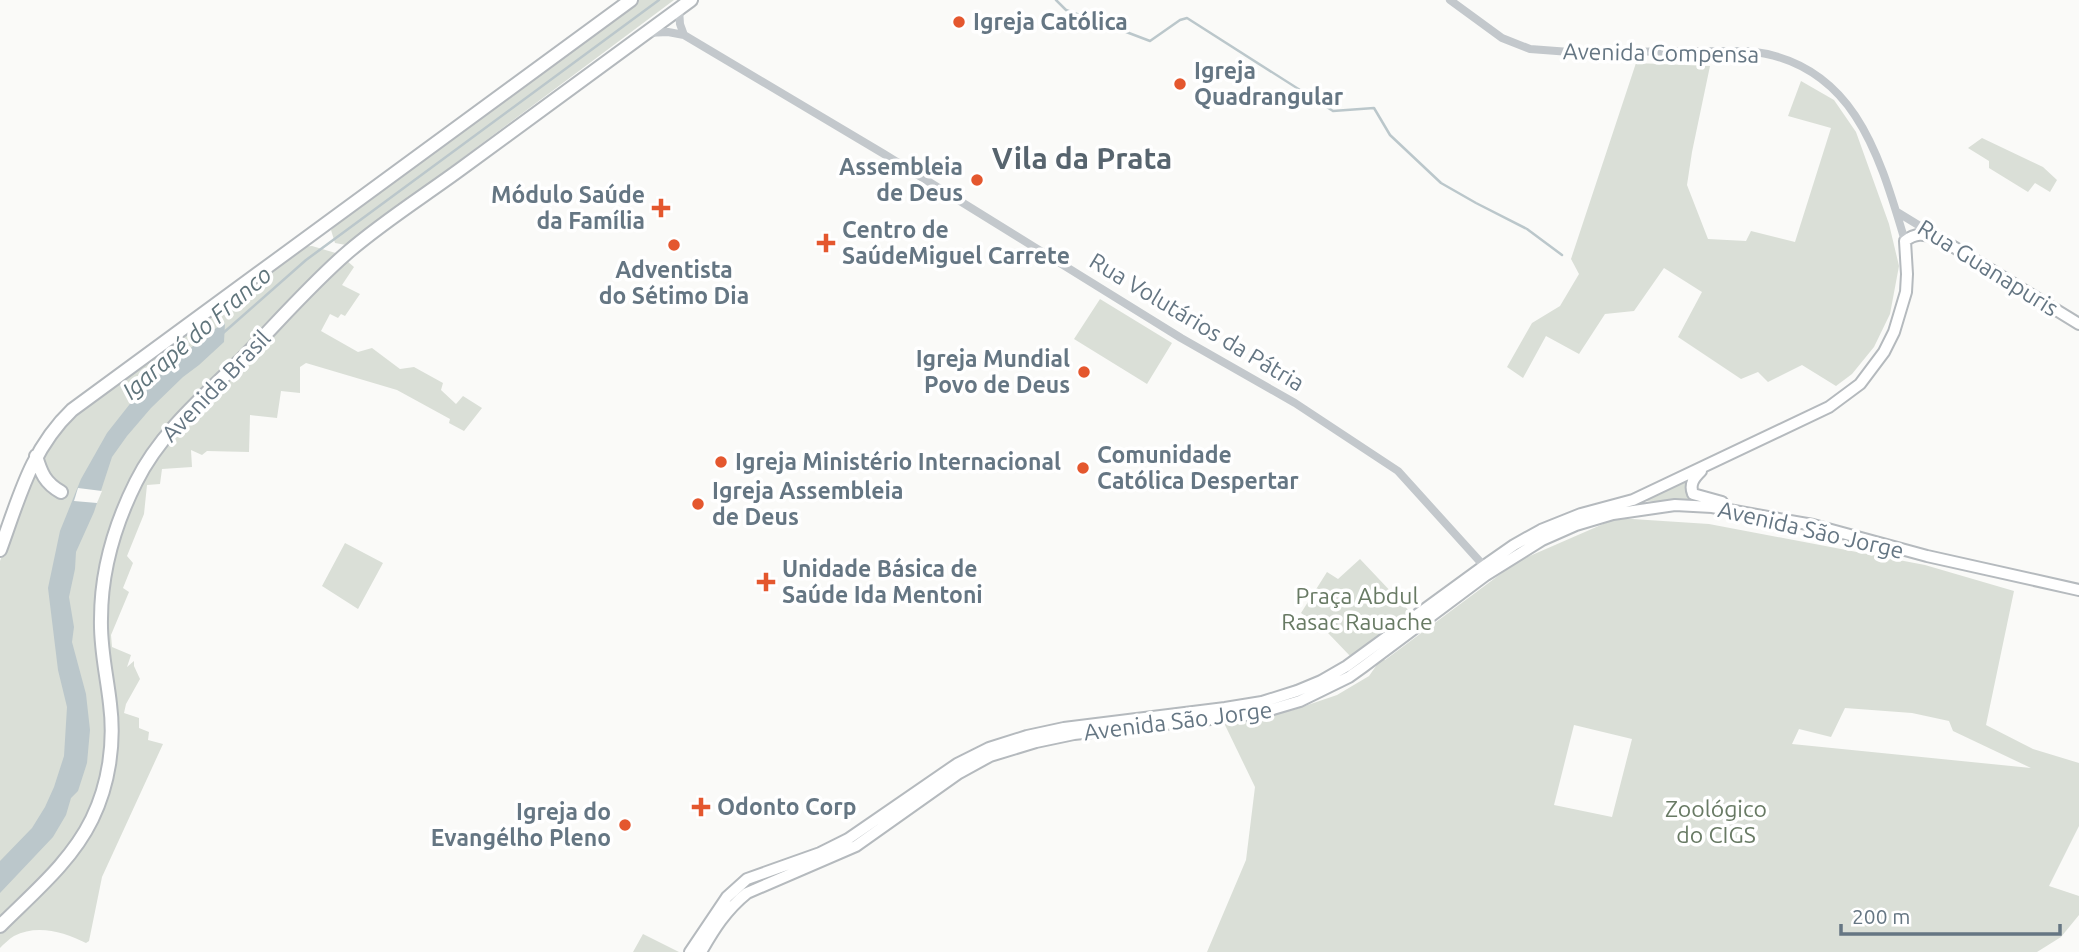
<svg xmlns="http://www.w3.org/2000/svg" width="2079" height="952" viewBox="0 0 2079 952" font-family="Ubuntu,sans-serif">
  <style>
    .green { fill: #dadfd7; fill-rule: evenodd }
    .water { fill: #bbc7cb }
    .pier { fill: #fafaf8 }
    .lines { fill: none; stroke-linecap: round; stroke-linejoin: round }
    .stream { stroke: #bbc7cb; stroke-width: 2.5 }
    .major-casing { stroke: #b5babe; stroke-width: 14 }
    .highway-casing { stroke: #b4b9bd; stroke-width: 16 }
    .minor { stroke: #c3c8cc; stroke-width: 8 }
    .major { stroke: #fff; stroke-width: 10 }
    .highway { stroke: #fff; stroke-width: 12 }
    .poi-dot { fill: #e4572e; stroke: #fff; stroke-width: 2.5 }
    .labels { text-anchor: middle; stroke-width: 7; stroke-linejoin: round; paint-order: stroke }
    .poi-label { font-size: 23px; font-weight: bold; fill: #657683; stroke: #fff; text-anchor: start }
    .street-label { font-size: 23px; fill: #657683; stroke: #fff }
    .park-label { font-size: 23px; fill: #687a64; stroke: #fff }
    .water-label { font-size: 24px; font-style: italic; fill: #60757c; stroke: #fff }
    .district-label { font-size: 30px; font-weight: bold; fill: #57646e; stroke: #fff }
  </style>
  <rect width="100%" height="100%" fill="#fafaf8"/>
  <!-- green -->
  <path class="green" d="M633,0H674L346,245L335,243L331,230L352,211Z
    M1636,63L1710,66L1692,152L1687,185L1708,239L1746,241L1751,231L1795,242L1831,128L1788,116L1801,81L1834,100L1856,132L1889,224L1899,266L1890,314L1874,347L1852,374L1836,386L1802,365L1768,382L1758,372L1741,379L1678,337L1702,292L1664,268L1634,311L1605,314L1579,354L1546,336L1523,378L1507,367L1532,323L1560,306L1579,274L1571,259Z
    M1982,138L2043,167L2057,180L2050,192L2035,183L2028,192L1989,168V161L1968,148Z
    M312,246L339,254L354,267L342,285L360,294L345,316L341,314L338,318L330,314L321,331L358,352L372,348L400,369L414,367L443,383L441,390L456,404L463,396L482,408L464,431L449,423L450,419L397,390L306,363L300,367V393L281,391L277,418L250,415L249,452L207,451L202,455L191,450L192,467L162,469L160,484L147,485L144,514L127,556L133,563L123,588L129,592L111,635L112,647L131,655L127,667L134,661V666L140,679L126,704L124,713L139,718V728L149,732L148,740L163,744L102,877L89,941L86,943C64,932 37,924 14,936C9,939 4,944 0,948V561L28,485L51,444L88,400L299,247Z
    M1100,299L1172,343L1147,384L1074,339Z
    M1692,477L1688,492L1692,499L1718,504L1639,501Z
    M1617,518L1709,524L1925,565L2014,591L1986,725L2033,749L2079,763V826L2049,886L2079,896V915L2061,937L2037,952H1207L1246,860L1255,787L1225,725L1293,710L1337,695L1369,676L1381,659L1385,660L1518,561ZM1845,708L1912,713L1949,721L1953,731L2031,768L1792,744L1799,729L1831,737ZM1574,725L1632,739L1612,817L1554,805Z
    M345,543L383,563L358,609L322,586Z
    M1360,559L1413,615L1351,657L1328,633L1301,613L1327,572L1338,579Z
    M643,934L679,952H633Z"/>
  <!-- water -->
  <path class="water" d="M225,323L224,342L199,365L183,377L151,408L127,436L112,457L94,512L76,552L75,569L69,597L74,627L72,642L86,694L90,730L87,763L78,791L71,798L66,815L53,837L0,893V861L32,828L45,807L54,787L64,756L67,707L58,670L48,588L60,531L81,479L107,433L133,400L148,385L208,333Z"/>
  <!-- pier -->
  <path class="pier" d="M78,488L102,491L97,503L74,501Z"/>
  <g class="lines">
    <!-- stream -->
    <path class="stream" d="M1056,0L1066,10L1099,22
      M1121,30L1150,41L1180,20L1187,18L1333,111L1374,108L1390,135L1441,183L1476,203L1527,229L1562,255
      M222,334L306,260L659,0"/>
    <!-- major casing -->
    <g class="major-casing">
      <path id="major" d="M1701,471C1694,478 1689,484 1693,494L1722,502
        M690,952L727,897L747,879L820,853L848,839L957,764L989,748L1027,736L1064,728L1225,708L1262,702L1297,691L1321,681L1347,666L1484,566L1514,545L1541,530L1581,514L1633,500L1829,407L1860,384L1884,352L1894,332L1906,292L1907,274L1905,241C1917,231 1926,235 1939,238L2079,324
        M701,952C714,929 726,910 747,893L856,846L959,773L990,756L1036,742L1074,734L1256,714L1300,701L1349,677L1363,667L1486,575L1542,540L1576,525L1613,514L1675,505L1712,507L1813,525L1927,556L2079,590"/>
    </g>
    <!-- highway casing -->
    <g class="highway-casing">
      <path id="highway" d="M36,456C41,473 45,483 61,492
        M0,550C19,498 31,449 72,410L631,0
        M0,926C33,893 71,862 92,819C109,784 115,743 110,704C107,676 100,648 101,619C101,572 115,524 136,482C160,433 205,395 244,357C278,322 311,284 348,252C384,221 424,196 462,168C539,112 615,56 691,0"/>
    </g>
    <!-- minor -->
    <path class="minor" d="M1450,0L1502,38L1530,49L1570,52L1749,51C1854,63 1879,154 1905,241
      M679,9L680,24L684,35
      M647,33L668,32L684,35L884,154L1181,338L1295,403L1398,471L1484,566
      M1897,212L1933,234"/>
    <!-- major -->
    <use href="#major" class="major"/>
    <!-- highway -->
    <use href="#highway" class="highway"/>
  </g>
  <!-- markers -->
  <g class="poi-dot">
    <circle cx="959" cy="22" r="7"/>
    <circle cx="1180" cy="84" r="7"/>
    <circle cx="977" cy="180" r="7"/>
    <path d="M657.5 197.5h7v7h7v7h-7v7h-7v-7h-7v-7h7z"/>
    <path d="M822.5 232.5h7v7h7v7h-7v7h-7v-7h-7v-7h7z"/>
    <circle cx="674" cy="245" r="7"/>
    <circle cx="1084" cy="372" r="7"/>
    <circle cx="721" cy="462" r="7"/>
    <circle cx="1083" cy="468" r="7"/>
    <circle cx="698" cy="504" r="7"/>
    <path d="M762.5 571.5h7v7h7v7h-7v7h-7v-7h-7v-7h7z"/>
    <path d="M697.5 796.5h7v7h7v7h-7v7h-7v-7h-7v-7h7z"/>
    <circle cx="625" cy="825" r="7"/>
  </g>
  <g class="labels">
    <!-- poi labels -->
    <g class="poi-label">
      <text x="973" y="30">Igreja Católica</text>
      <text x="1194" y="79">Igreja<tspan x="1194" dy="26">Quadrangular</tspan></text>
      <text x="963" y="175" text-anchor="end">Assembleia<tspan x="963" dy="26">de Deus</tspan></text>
      <text x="645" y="203" text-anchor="end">Módulo Saúde<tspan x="645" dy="26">da Família</tspan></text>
      <text x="842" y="238">Centro de<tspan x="842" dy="26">SaúdeMiguel Carrete</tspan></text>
      <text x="674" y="278" text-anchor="middle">Adventista<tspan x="674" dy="26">do Sétimo Dia</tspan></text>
      <text x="1070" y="367" text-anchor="end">Igreja Mundial<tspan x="1070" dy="26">Povo de Deus</tspan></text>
      <text x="1097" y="463">Comunidade<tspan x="1097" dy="26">Católica Despertar</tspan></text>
      <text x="735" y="470">Igreja Ministério Internacional</text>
      <text x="712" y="499">Igreja Assembleia<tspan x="712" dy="26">de Deus</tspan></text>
      <text x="782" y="577">Unidade Básica de<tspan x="782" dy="26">Saúde Ida Mentoni</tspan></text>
      <text x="717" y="815">Odonto Corp</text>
      <text x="611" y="820" text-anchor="end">Igreja do<tspan x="611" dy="26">Evangélho Pleno</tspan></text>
    </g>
    <!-- street labels -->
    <g class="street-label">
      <text transform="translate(1661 53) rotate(1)" y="8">Avenida Compensa</text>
      <text transform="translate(1988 268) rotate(32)" y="8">Rua Guanapuris</text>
      <text transform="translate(1197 322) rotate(31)" y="8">Rua Volutários da Pátria</text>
      <text transform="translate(216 386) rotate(-46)" y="8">Avenida Brasil</text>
      <text transform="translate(1811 530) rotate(13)" y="8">Avenida São Jorge</text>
      <text transform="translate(1178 721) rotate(-7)" y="8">Avenida São Jorge</text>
    </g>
    <!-- park labels -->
    <g class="park-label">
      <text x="1357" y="604">Praça Abdul<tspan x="1357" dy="26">Rasac Rauache</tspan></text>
      <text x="1716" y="817">Zoológico<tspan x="1716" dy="26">do CIGS</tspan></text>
    </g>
    <!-- water labels -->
    <g class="water-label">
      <text transform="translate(197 333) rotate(-41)" y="8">Igarapé do Franco</text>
    </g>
    <!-- district labels -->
    <g class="district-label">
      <text x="1082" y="169">Vila da Prata</text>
    </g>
  </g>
  <!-- scale -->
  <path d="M1841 924v10h219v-10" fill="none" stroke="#657683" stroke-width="3.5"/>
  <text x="1852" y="924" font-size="21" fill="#657683" stroke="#ffffff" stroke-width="5" paint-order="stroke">200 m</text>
</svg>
